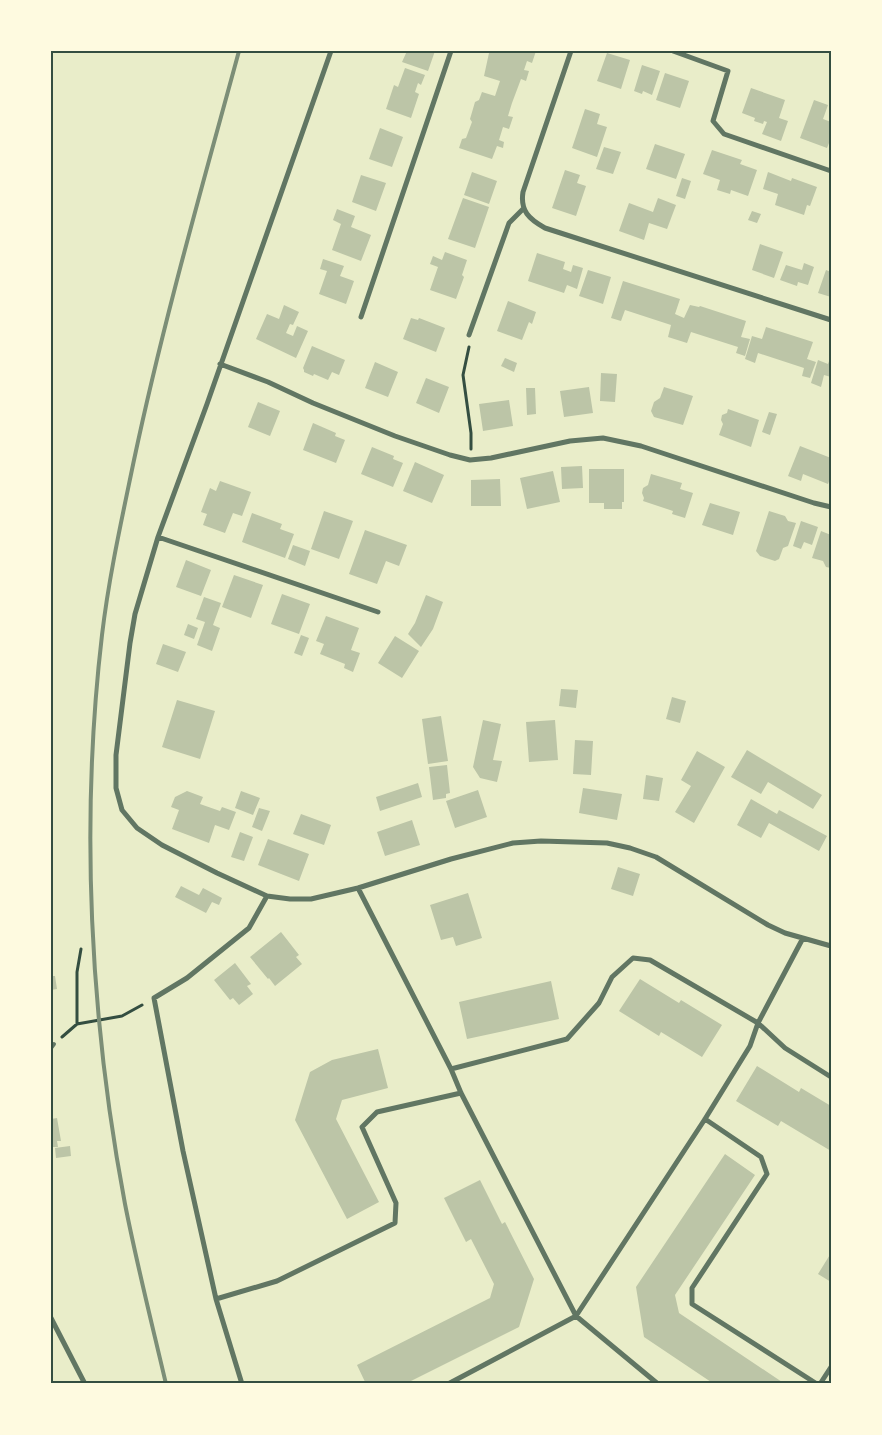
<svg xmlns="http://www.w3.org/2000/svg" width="882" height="1435" viewBox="0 0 882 1435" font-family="Inter,sans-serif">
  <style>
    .building { fill: #bcc5a7 }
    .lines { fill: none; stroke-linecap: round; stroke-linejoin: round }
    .path { stroke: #344e41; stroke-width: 3 }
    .service { stroke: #617663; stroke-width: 4 }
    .minor { stroke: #617663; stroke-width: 5 }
    .rail { stroke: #7c8e77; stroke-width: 4 }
    .neatline { fill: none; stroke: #344e41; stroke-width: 2 }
  </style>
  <rect width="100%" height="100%" fill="#e9edc9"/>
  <!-- building -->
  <path class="building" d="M407,51H435L428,71L402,62Z
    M492,51H536L532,63L527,61L524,70L529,71L526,81L521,79L512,103L508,116L513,117L509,129L503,127L499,140L504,142L503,148L497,146L492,159L459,148L462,139L466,138L472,122L470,119L475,102L479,100L482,92L495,96L500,81L484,76L489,53Z
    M607,53L630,60L621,89L597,81Z
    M642,65L660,71L652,95L643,91L642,94L634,91Z
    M405,68L425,75L421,85L418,83L415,92L419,94L411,118L386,109L394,85L398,87Z
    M665,73L689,81L680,108L656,100Z
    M751,88L785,100L779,118L788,121L781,141L762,134L767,122L764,121L763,124L754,121L755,118L742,113Z
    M814,100L828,105L823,119L831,122V144L829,143L827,148L800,138Z
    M585,109L600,114L597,124L607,127L597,157L572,148Z
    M380,128L403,137L392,167L369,159Z
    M655,144L685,154L676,179L646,169Z
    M604,147L621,152L613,174L596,169Z
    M712,150L742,160L740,164L757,170L748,196L731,190L730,194L717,190L720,180L703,174Z
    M565,170L580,175L577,183L586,186L576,216L552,208Z
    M472,172L497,181L489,204L464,195Z
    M768,172L791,181L792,178L817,187L810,206L807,205L804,215L775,205L778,194L763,189Z
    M361,175L386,183L376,211L352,202Z
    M682,178L691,181L685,199L676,196Z
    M463,198L489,207L475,248L448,239Z
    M658,198L676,205L667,229L649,223L644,240L619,231L629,203L653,212Z
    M337,209L355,216L351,227L371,235L361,261L332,250L341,224L333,220Z
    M752,211L761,214L757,223L748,220Z
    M760,244L783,252L774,278L752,270Z
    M445,252L467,260L462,275L464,277L456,299L430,290L438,267L430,264L433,256L442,260Z
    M537,253L565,262L563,269L571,272L573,265L583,268L577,289L567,285L564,293L528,281Z
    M323,259L344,266L340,276L354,281L346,304L319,294L327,271L320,269Z
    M804,263L814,267L808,285L798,282L797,286L780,280L786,265L802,270Z
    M588,270L611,277L603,304L579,296Z
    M826,270L831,272V297L818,293Z
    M623,281L680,299L675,314L684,318L690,305L699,307L700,306L746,321L741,337L750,339L745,356L736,353L738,347L691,332L687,343L668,337L671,325L625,310L621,321L611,318Z
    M508,301L536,312L532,324L529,322L522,340L497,331Z
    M284,305L299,312L293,325L290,324L286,333L293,336L297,326L308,331L296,358L256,339L267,314L279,319Z
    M411,318L418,320L419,318L445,328L436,352L403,339Z
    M766,327L813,342L807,359L816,362L810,378L802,376L804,368L758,353L755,363L745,359L752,336L762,339Z
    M312,346L345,360L339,375L332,372L328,380L314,374L313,376L304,372V370L303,368Z
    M831,356V377L824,375L821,387L811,383L818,360L828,364Z
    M505,358L517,363L514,372L501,366Z
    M375,362L398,372L388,397L365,388Z
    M601,373L617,374L615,402L600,401Z
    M426,378L449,387L439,413L416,403Z
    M589,387L593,413L564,417L560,391Z
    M664,387L693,396L683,425L654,417L651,411L654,402L660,398Z
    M526,388H535L536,414L527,415Z
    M509,400L513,426L483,431L479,404Z
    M258,402L280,411L270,436L248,427Z
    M728,409L759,420L751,447L719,435L723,424L721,420L722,415L727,413Z
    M769,412L777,414L770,435L762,432Z
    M313,423L336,433L335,436L345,440L336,463L303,450Z
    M800,446L831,458V476L828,484L803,474L801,481L788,476Z
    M372,447L394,456L393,459L403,463L393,487L361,474Z
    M415,462L444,475L432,503L403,491Z
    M582,466L583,488L562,489L561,467Z
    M589,469H624V502H622V509H604V503H589Z
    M553,471L560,502L527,509L520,478Z
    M651,474L682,483L680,489L693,493L685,518L672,514L673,511L643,501L644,498L642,493L643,488L648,485Z
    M500,479L501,506H471V480Z
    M220,481L251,492L242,516L233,513L225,533L203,525L207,514L201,512L210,488L216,491Z
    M710,503L740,512L733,535L702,525Z
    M324,511L353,521L339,559L311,549Z
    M769,511L785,516L788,521L796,523L788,546L783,548L779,559L775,561L760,556L756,551Z
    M252,513L282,524L280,529L294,534L285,558L242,542Z
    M801,521L818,527L812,545L804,542L801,549L793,546Z
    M365,530L407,545L399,566L386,561L377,584L349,574Z
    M821,531L831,535V568L826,567L823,561L812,558Z
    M293,545L310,551L305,566L288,559Z
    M186,560L211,570L201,596L176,587Z
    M234,575L263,585L251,618L222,607Z
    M282,594L310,604L299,634L271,624Z
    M426,595L443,602L433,629L421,647L408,634L415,623Z
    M204,597L221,603L213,625L220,628L212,651L197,645L205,622L196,619Z
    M326,616L359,628L351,650L360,653L353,672L344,668L345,664L320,654L324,644L316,641Z
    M188,624L198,628L194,639L184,635Z
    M301,635L309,638L302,656L294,653Z
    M395,636L419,651L402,678L378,663Z
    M163,644L186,652L178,672L156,664Z
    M561,689L578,690L576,708L559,706Z
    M672,697L686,701L680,723L666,719Z
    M177,700L215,711L200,759L162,747Z
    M441,716L448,761L428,764L422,719Z
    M483,720L501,724L493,760L502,761L497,782L480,778L473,767Z
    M555,720L558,760L529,762L526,722Z
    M575,740L593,741L591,775L573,774Z
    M747,750L822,795L813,809L768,782L761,794L731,777Z
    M697,751L725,767L694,823L675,812L691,786L681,780Z
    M447,765L450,793L446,794V798L433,800L429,767Z
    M646,775L663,778L659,801L643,799Z
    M418,783L422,797L380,811L376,797Z
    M583,788L622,794L617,820L579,813Z
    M478,790L487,817L455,828L446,801Z
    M187,791L203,797L200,804L220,811L222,807L236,812L229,830L215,825L209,843L172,829L179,810L171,807L175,797Z
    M241,791L260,798L253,815L235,808Z
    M751,799L777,814L779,810L827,836L819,851L769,823L761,838L737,825Z
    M259,808L270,811L262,831L252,827Z
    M301,814L331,825L324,845L293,834Z
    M412,820L420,845L385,856L377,832Z
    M240,832L253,837L244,861L231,857Z
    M268,839L309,854L299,881L258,865Z
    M618,867L640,874L633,896L611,889Z
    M181,886L199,895L203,888L222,898L219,905L212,902L206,913L175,897Z
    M468,893L482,938L456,946L453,937L441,940L430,905Z
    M281,932L299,955L296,957L302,964L275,986L269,978L268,979L250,957Z
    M235,963L251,984L247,986L253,994L239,1005L233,998L230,1000L214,980Z
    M51,976H55L57,989L51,990Z
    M640,979L679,1003L681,1000L722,1025L702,1057L661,1032L659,1036L619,1011Z
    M551,981L559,1019L467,1039L459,1002Z
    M378,1049L388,1088L342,1100L336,1119L379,1202L347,1219L295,1120L310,1072L332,1060Z
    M757,1066L799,1092L801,1088L831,1106V1151L781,1121L778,1126L736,1101Z
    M57,1118L61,1141H57L58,1147H51V1119Z
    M70,1146L71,1156L56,1158L55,1148Z
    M725,1154L755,1175L675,1295L679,1313L785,1384H714L644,1337L636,1287Z
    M480,1180L502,1224L505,1222L534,1279L519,1327L405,1384H366L357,1365L490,1298L494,1284L471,1239L466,1242L444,1198Z
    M831,1253V1282L818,1274Z"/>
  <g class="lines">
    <!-- path -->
    <path class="path" d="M469,347L463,375L471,433V449
      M77,1024V972L81,949
      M62,1037L77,1024L122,1016L142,1005"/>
    <!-- service -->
    <path class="service" d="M51,1048L54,1044"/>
    <!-- minor -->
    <path class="minor" d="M331,51L207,404L158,537L135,614L130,643L116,755V788L122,810L137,828L162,845L217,873L267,896L290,899H311L358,888L451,859L513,843L541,841L607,843L630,848L656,857L768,925L785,933L831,946
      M571,51L523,192C520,211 529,219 545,228L831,320
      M673,51L728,71L713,121L724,134L831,171
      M361,317L451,51
      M469,335L509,223L523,209
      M220,364L268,382L313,403L395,436L450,455L470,460L491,458L570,441L603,438L641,446L814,503L831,507
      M158,537L378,612
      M358,888L451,1069L461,1093L576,1316L658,1384
      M451,1069L567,1039L599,1003L612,977L633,958L650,960L758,1023L785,1048L831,1077
      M705,1119L761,1157L767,1174L692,1288V1304L817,1384
      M216,1299L277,1281L395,1223L396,1203L362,1127L377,1112L461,1093
      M51,1318L85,1384
      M242,1384L216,1299L183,1151L154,998L187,978L249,928L267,896
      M448,1384L576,1316L705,1119L750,1046L758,1023L803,938
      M820,1384L831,1367"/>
    <!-- rail -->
    <path class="rail" d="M166,1384C152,1324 137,1265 125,1204C90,1019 80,822 102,635C109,576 122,518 134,460C163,323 202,187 239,51"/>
  </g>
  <!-- border -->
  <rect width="882" height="1435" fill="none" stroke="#fefae0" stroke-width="105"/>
  <rect x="52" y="52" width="778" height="1330" class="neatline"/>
</svg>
